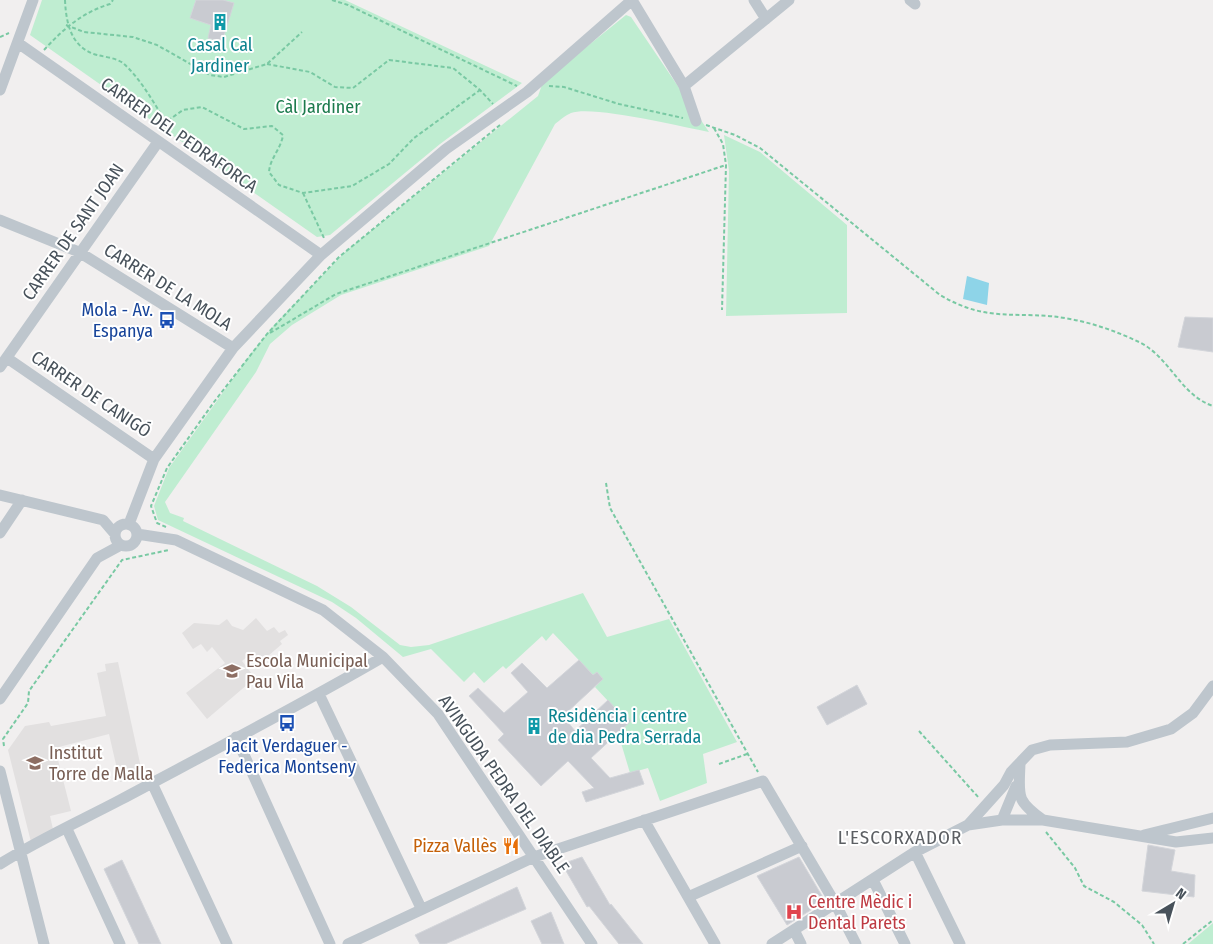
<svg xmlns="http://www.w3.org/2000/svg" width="1213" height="944" viewBox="0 0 1213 944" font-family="'Fira Sans Condensed',sans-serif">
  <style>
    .education { fill: #e2e0e0 }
    .green { fill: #bfedd1 }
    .water { fill: #8ed4e8 }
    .building { fill: #c9cbd1; stroke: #d3d5da }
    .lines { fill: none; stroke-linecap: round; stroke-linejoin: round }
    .path { stroke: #79c9a3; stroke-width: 2; stroke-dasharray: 4 2.5; stroke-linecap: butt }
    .minor { stroke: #bec6cd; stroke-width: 11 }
    .labels { text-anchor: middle; stroke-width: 4; stroke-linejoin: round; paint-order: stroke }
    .culture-label { font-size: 18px; fill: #0d838f; stroke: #fff }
    .park-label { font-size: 18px; fill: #1b7a4c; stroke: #fff }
    .street-label { font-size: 18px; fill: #48525b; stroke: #fff }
    .transit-label { font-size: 18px; fill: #164399; stroke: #fff; text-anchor: end }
    .education-label { font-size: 18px; fill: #785e54; stroke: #fff; text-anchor: start }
    .food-label { font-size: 18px; fill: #c56008; stroke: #fff; text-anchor: end }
    .health-label { font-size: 18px; fill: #be3a42; stroke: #fff; text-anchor: start }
    .neighbourhood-label { font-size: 19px; letter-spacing: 1px; fill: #5c5f63; stroke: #fff }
  </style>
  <rect width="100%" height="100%" fill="#f1efef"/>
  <!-- education -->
  <path class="education" d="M256,618L267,631L274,627L279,633L285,630L288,635L280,641L282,644L261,662L252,653L242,661L255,678L207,719L186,693L225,663L212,647L207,652L201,644L193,649L182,633L194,623L219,625L227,619L232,626L243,630Z
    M118,662L143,777L120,782L109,734L55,748L71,811L50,816L53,829L31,842L8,750L25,726L49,722L51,726L106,716L97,673L106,671L105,664Z"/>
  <!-- green -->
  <path class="green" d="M42,0H345L522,83L440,144L330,235L317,237L30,35Z
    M626,15L631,17L709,132C682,127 593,105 571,113C566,115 560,120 555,124L489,246L341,295L292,325L270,344L256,372L165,502L170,513L184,518L183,521L317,586L351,607L400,645L411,647L429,645L583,593L607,637L669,619L737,742L703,754L707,783L660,801L648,768L630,773L618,733L631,721L625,714L622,716L595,687L603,679L597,672L593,675L553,633L546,641L542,636L506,669L503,666L484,683L474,672L464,682L431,649L403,657L356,618L332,602L158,520L154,506L169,468L249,356L274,325L346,251L538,96L543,82Z
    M724,135L760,152L847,225V313L726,316L729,171Z
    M1213,923V944H1188Z"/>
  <!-- water -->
  <path class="water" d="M967,276L989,283L987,305L963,299Z"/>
  <!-- building -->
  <path class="building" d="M196,0H223L234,3L222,42L208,38L211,25L190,18Z
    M1185,317L1213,318V352L1178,347Z
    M579,660L593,675L597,672L603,679L563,716L575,731L608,700L622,716L625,714L631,721L591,758L610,778L639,770L644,784L586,802L582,792L594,788L568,761L541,786L498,740L504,734L469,696L478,688L504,713L528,692L511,673L522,663L547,688Z
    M857,685L867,704L827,725L817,707Z
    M1148,845L1175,850L1171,871L1195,875L1194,897L1142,891Z
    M582,857L610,905L611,904L643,944H619L589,906L587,907L562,864Z
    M799,857L825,901L787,925L757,876Z
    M122,860L161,944H139L104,869Z
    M517,887L526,909L445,944H420L415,935Z
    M551,912L564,944H542L531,921Z"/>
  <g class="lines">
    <!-- path -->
    <path class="path" d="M65,0C66,23 71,48 97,55C105,57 116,58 123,63C141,79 153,102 166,122
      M332,0L348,5L517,86
      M66,25L84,32L133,37L157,45L210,75L224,77L267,64L302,32
      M0,37L9,33
      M44,50C63,29 83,12 110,4L113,0
      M267,64L310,72L335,87L353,88L389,60L453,68L480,90L493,104
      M549,86L564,87L619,104L683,118
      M706,125L735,135L760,148L940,295C991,325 1019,309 1070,319C1093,323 1118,332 1139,342C1170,357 1180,395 1213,406
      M714,128L723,144L726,165L722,310
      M162,132L166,122L183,110L202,107L244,129L272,126L283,135C281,149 270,158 269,172L279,185L303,193L352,186L389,164L414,138L480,90
      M303,193L324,238
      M270,333L336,294L726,165
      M606,483L610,508L758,772
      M166,527L157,523L151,506L167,468L214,402L267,334L339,257L500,125
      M919,731L979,798
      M4,746L3,739L28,703L29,691L122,560L169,550
      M719,764L747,754
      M1046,832L1075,868L1084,886L1114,902L1142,925L1154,944
      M1183,944L1213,920"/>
    <!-- minor -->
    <path class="minor" d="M632,0L684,86L696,121
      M754,0L766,19
      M910,0L915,4
      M18,43L321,255
      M684,86L789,0
      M0,90L33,0
      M0,220L79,252L233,348
      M7,358L154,459
      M0,367L158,142
      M0,495L103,520L115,534
      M129,524L154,459L233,348L321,255L446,149L527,92L632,0
      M115 535a11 11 0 1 1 22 0a11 11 0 1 1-22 0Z
      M0,533L22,500
      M137,534L176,540L323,610L383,657L438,714L592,944
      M319,694L421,908
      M0,699L97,558L121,545
      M236,737L330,944
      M1020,763C1019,796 1015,800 1043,820
      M0,771L44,944
      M152,783L227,944
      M644,820L715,944
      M1002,820L1016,786
      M968,825L1004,785L1011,772L1032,750L1050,745L1127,742L1171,729L1193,713L1213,686
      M67,829L120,944
      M1144,835L1213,818
      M915,852L960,944
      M0,864C38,840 80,821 120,800C208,753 297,707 383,657
      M873,880L905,944
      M688,897L802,846
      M794,930L801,944
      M348,944L534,857L763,781L835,903L856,944
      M772,944L915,852L968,825L1002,820H1043L1176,842L1213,838"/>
  </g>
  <!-- icons -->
  <defs>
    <g id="building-bare" transform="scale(1.35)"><path d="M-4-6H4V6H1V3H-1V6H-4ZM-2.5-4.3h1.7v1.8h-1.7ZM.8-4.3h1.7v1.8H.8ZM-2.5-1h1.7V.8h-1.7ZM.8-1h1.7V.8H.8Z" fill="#0f9aa8" stroke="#fff" stroke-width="2.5" paint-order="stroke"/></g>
    <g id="bus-bare" transform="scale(1.35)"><path d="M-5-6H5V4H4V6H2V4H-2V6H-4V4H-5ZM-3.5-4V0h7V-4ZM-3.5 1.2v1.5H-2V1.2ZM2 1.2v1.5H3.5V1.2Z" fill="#1a4fb4" stroke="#fff" stroke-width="2.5" paint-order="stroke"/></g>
    <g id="school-bare" transform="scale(1.35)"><path d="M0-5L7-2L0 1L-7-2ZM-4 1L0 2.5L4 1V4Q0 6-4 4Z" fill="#8d6e63" stroke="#fff" stroke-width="2.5" paint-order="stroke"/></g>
    <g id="restaurant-bare" transform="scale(1.35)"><path d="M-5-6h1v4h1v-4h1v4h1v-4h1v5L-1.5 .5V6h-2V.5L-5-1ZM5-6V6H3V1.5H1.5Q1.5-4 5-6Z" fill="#e8710a" stroke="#fff" stroke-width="2.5" paint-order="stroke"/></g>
    <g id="hospital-bare" transform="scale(1.35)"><path d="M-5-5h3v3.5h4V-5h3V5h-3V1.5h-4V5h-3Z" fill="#e0444e" stroke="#fff" stroke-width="2.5" paint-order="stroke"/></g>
  </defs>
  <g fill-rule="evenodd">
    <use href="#building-bare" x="220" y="22"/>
    <use href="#bus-bare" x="167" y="320"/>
    <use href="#school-bare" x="232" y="671"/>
    <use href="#bus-bare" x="287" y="723"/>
    <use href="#building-bare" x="534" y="726"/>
    <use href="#school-bare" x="35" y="763"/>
    <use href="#restaurant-bare" x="511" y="846"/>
    <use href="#hospital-bare" x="794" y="912"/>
  </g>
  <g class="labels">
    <!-- culture labels -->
    <g class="culture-label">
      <text x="220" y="51">Casal Cal<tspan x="220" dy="21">Jardiner</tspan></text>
      <text x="548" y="722" text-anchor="start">Residència i centre<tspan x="548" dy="21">de dia Pedra Serrada</tspan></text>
    </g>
    <!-- park labels -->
    <g class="park-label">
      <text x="318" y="113">Càl Jardiner</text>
    </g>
    <!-- street labels -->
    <g class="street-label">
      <text transform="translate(179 135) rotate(35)" y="6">CARRER DEL PEDRAFORCA</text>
      <text transform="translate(73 232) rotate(-55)" y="6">CARRER DE SANT JOAN</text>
      <text transform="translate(168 287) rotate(32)" y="6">CARRER DE LA MOLA</text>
      <text transform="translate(91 394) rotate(34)" y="6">CARRER DE CANIGÓ</text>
      <text transform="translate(504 784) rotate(55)" y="6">AVINGUDA PEDRA DEL DIABLE</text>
    </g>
    <!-- transit labels -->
    <g class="transit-label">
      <text x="153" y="316">Mola - Av.<tspan x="153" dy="21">Espanya</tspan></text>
      <text x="287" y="752" text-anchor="middle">Jacit Verdaguer -<tspan x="287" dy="21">Federica Montseny</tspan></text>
    </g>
    <!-- education labels -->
    <g class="education-label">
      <text x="246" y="667">Escola Municipal<tspan x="246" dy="21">Pau Vila</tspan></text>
      <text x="49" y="759">Institut<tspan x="49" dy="21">Torre de Malla</tspan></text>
    </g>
    <!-- food labels -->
    <g class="food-label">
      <text x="497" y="852">Pizza Vallès</text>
    </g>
    <!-- health labels -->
    <g class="health-label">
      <text x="808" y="908">Centre Mèdic i<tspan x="808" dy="21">Dental Parets</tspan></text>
    </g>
    <!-- neighbourhood labels -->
    <g class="neighbourhood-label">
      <text x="900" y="844">L'ESCORXADOR</text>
    </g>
  </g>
  <!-- north arrow -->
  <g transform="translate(1173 904) rotate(38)" stroke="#ffffff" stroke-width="4" paint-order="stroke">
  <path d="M0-4L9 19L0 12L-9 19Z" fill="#48525b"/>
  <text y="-8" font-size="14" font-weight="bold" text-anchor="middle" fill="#48525b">N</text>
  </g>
</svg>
